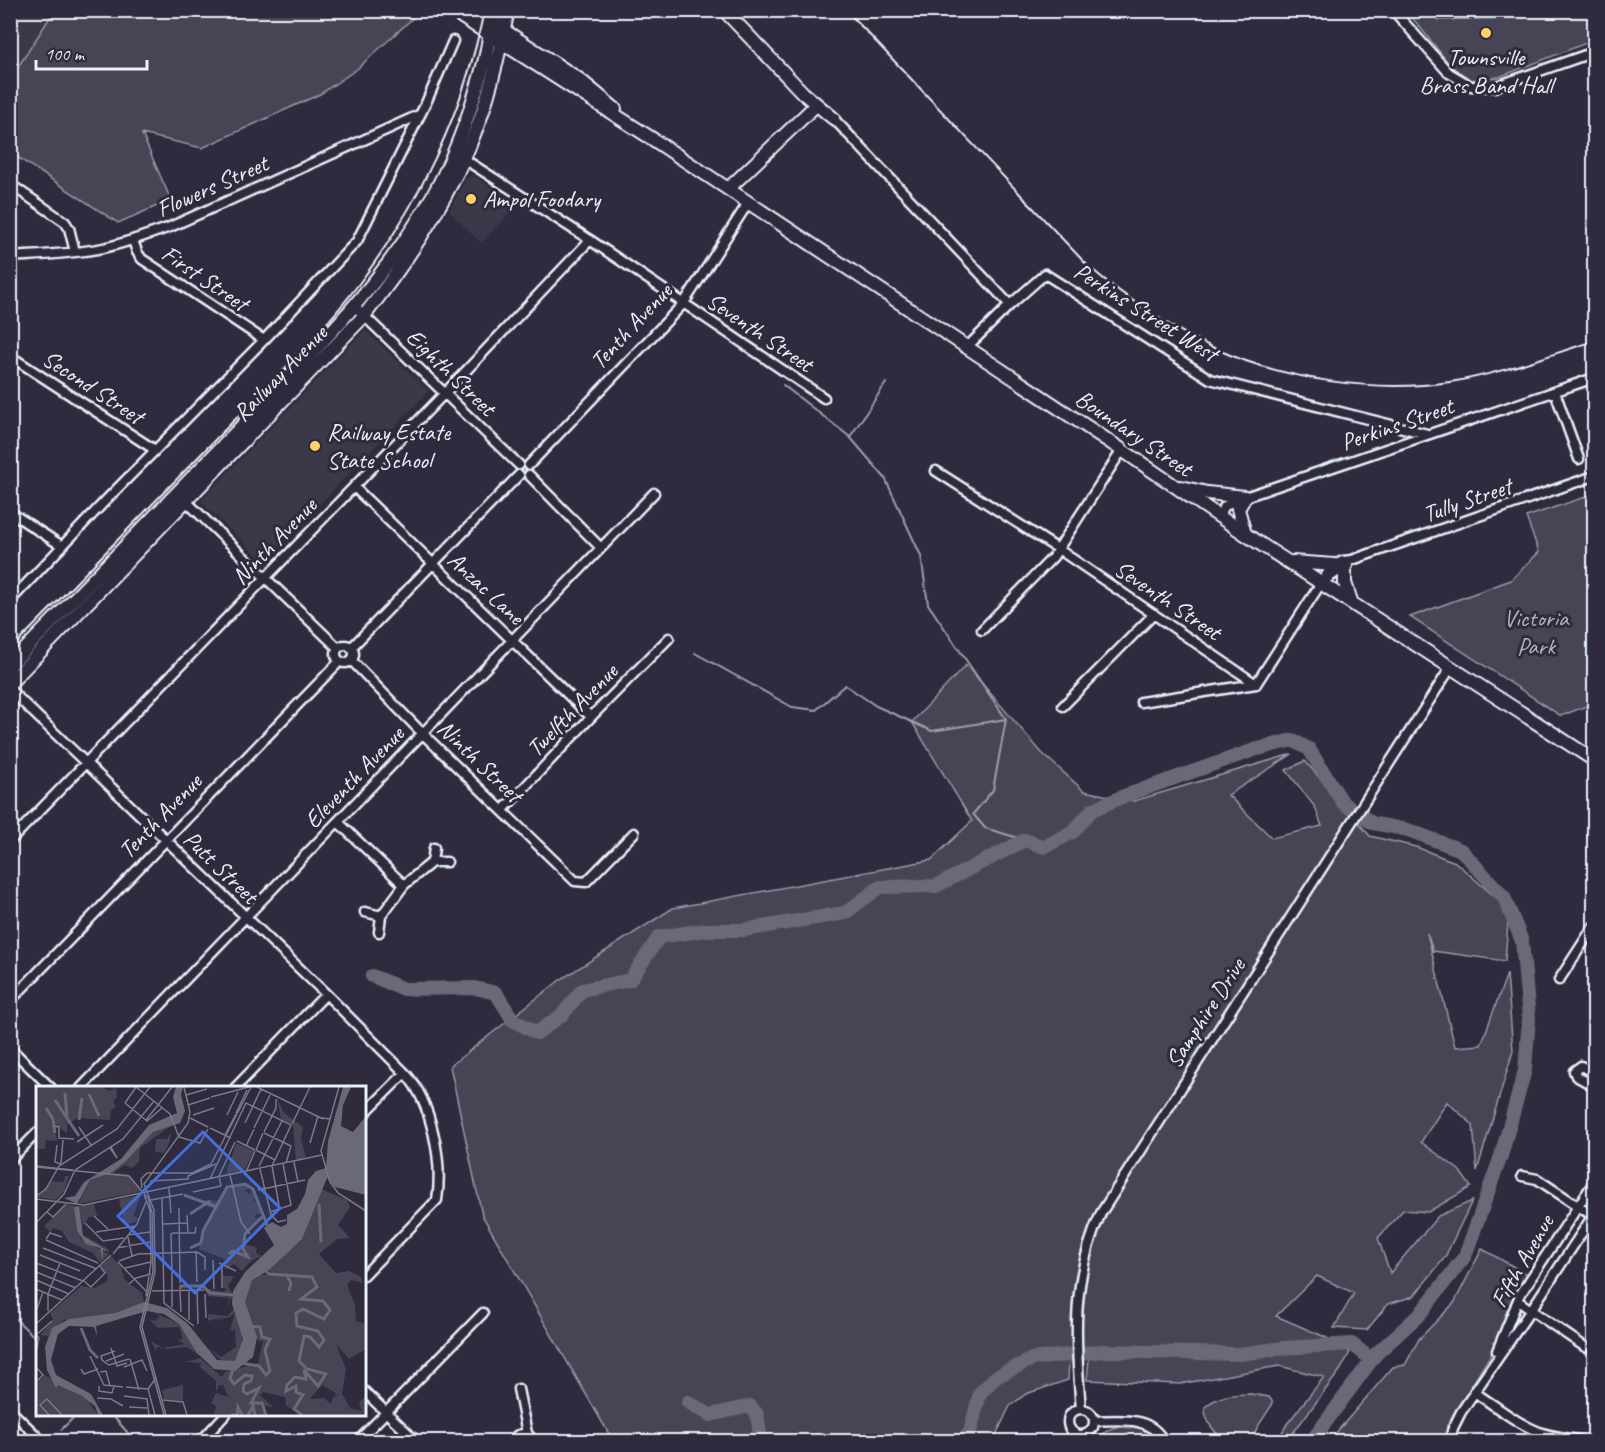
<svg xmlns="http://www.w3.org/2000/svg" width="1605" height="1452" viewBox="0 0 1605 1452" font-family="Caveat,sans-serif">
  <style>
    .built { fill: #3b3749 }
    .green { fill: #464455; stroke: #979aa6; stroke-width: 1.5 }
    .lines { fill: none; stroke-linecap: round; stroke-linejoin: round }
    .stream { stroke: #9c9fab; stroke-width: 2 }
    .river { stroke: #696978; stroke-width: 14 }
    .street-casing { stroke: #e8f1f8; stroke-width: 13 }
    .secondary-casing { stroke: #e8f1f8; stroke-width: 16 }
    .street { stroke: #2f2a3d; stroke-width: 8 }
    .secondary { stroke: #2f2a3d; stroke-width: 12 }
    .rail { stroke: #e8f1f8; stroke-width: 2 }
    .poi-dot { fill: #ffd166; stroke: #2f2a3d; stroke-width: 2 }
    .labels { text-anchor: middle; stroke-width: 6; stroke-linejoin: round; paint-order: stroke }
    .poi-label { font-size: 24px; fill: #e8f1f8; stroke: #2f2a3d; text-anchor: start }
    .street-label { font-size: 24px; fill: #e8f1f8; stroke: #2f2a3d }
    .park-label { font-size: 24px; fill: #afb4bf; stroke: #2f2a3d }
    .inset-river { fill: none; stroke: #696978; stroke-width: 3 }
    .inset-road { fill: none; stroke: #797a88; stroke-width: 1.5 }
    .view { fill: #466fde; fill-opacity: 0.15; stroke: #466fde; stroke-width: 3 }
    .inset-edge { fill: none; stroke: #e8f1f8; stroke-width: 3 }
  </style>
  <rect width="100%" height="100%" fill="#2f2a3d"/>
  <filter id="ink" filterUnits="userSpaceOnUse"><feTurbulence type="fractalNoise" baseFrequency=".0167" numOctaves="2"/><feDisplacementMap in="SourceGraphic" scale="12" xChannelSelector="R" yChannelSelector="G"/><feConvolveMatrix kernelMatrix="1 2 1 2 8 2 1 2 1" color-interpolation-filters="sRGB"/></filter>
  <g filter="url(#ink)">
    <!-- built -->
    <path class="built" d="M11,11H54L11,78Z
      M473,175L518,205L481,243L449,211L467,177Z
      M365,330L429,391L264,562L200,501Z"/>
    <!-- green -->
    <path class="green" d="M407,10L414,17L357,69L320,94L202,148L142,134L171,200L118,223L11,153V78L54,11Z
      M1407,11H1426L1439,20L1524,17L1540,11H1594V40L1499,77L1470,80L1450,65Z
      M1594,494V703L1561,716L1410,617L1511,580L1539,552L1526,517Z
      M966,665L1042,753L1084,791L1134,801L1292,754L1228,795L1272,838L1322,826L1315,807L1286,770L1305,761L1370,836L1416,847L1455,862L1509,909L1505,961L1433,951L1427,933L1455,1047L1481,1045L1507,974L1513,1051L1477,1171L1473,1125L1447,1102L1421,1142L1459,1170L1471,1187L1428,1212L1403,1210L1378,1238L1390,1273L1438,1216L1472,1201L1445,1257L1414,1296L1388,1304L1367,1330L1334,1328L1354,1293L1317,1276L1276,1316L1325,1337L1350,1352L1341,1369L1287,1441H1277L1287,1424L1324,1377L1279,1366L1180,1384L1087,1380L1089,1358L1069,1360L1068,1380L1026,1394L1010,1406L993,1441H613L482,1215L450,1066L560,980L673,908L931,860L972,821L912,722Z
      M1482,1249L1527,1274L1511,1302L1493,1351L1447,1425L1444,1441L1328,1442L1393,1367L1405,1365L1419,1339L1454,1303Z
      M1251,1394L1269,1397L1272,1401V1405L1258,1426L1251,1441C1245,1442 1237,1443 1231,1442C1217,1439 1204,1420 1205,1407C1218,1395 1235,1394 1251,1394Z
      M1115,1427L1143,1428L1158,1441L1091,1442C1101,1437 1105,1430 1115,1427Z"/>
    <g class="lines">
      <!-- stream -->
      <path class="stream" d="M783,385L850,437L885,478L921,556L928,604L1006,719L993,790L973,814L985,828L1025,840
        M850,437L886,383
        M695,653L792,707L816,710L845,685L876,706L932,731L1006,719
        M10,1314L38,1340
        M111,1414L136,1442
        M61,1430L77,1414"/>
      <!-- river -->
      <path class="river" d="M372,976L404,989L475,988L496,993L513,1020L537,1033L563,1014L582,990L630,980L659,937L705,930H744L845,913L880,887L936,886L1025,840L1044,847L1073,832L1092,810L1124,796L1254,750L1292,740L1309,749L1343,803L1372,823L1408,830L1461,850L1504,897L1522,941L1529,1018L1525,1070L1501,1156L1465,1256L1420,1314L1376,1354L1311,1442
        M688,1402L710,1415L750,1406L757,1414L761,1442
        M962,1442L970,1432L980,1393L996,1377L1032,1359L1102,1351L1240,1354L1284,1348L1352,1344L1372,1360"/>
      <!-- street casing -->
      <g class="street-casing">
        <path id="street" d="M1393,10L1449,73L1471,86L1494,87L1594,52
          M833,118L1010,305L1045,274L1210,379L1427,434
          M464,159L590,240L824,398
          M10,184L65,222L69,228L75,252
          M133,240L137,252L142,259L264,340
          M10,257C41,255 73,254 103,248C126,243 148,235 170,227L419,115
          M355,307L519,465
          M966,348L1010,305
          M10,356L155,450
          M1555,392L1579,459
          M529,465L684,303L748,203
          M936,471L1058,549L1256,684
          M529,475L600,547
          M354,487L591,717
          M186,501L338,648
          M10,512L62,546
          M1218,516L1225,506L1245,497L1594,378
          M1324,581L1348,565
          M10,601L108,498L264,340L357,241L426,103L453,41
          M982,630L1053,557L1122,450
          M336 654a9 9 0 1 1 18 0a9 9 0 1 1-18 0Z
          M351,648L519,475
          M351,660L423,734L575,881L586,882L634,833
          M1256,684L1332,566L1343,561L1352,560L1594,476
          M10,690L326,994L405,1073C432,1102 443,1162 437,1200L364,1275
          M1141,702L1256,684
          M1063,706L1154,614
          M503,810L591,717L669,638
          M338,822L404,885
          M10,841L445,393L590,240
          M432,862H447
          M365,912L381,916L404,885L432,862L434,848
          M379,932L381,916
          M1559,980L1594,926
          M10,1001L340,661
          M10,1048L51,1088
          M1594,1073L1581,1066L1574,1071L1576,1076L1594,1086
          M81,1088L654,493
          M235,1088L326,994
          M364,1114L405,1073
          M10,1160L38,1132
          M1522,1176L1537,1179L1593,1216
          M1518,1301L1585,1347
          M1497,1351L1520,1295L1594,1182
          M518,1389L527,1433L534,1442
          M364,1391L417,1442
          M1474,1392C1496,1406 1517,1424 1542,1433C1557,1438 1572,1438 1588,1442
          M1068 1422a13 13 0 1 1 26 0a13 13 0 1 1-26 0Z
          M1081,1409C1075,1339 1071,1279 1101,1213L1451,667
          M10,1410L43,1442
          M1095,1421C1120,1420 1150,1415 1164,1442
          M200,1442L226,1414
          M357,1442L483,1313
          M509,1442L518,1435L527,1433
          M1450,1442L1453,1428L1461,1412L1539,1298L1594,1214"/>
      </g>
      <!-- secondary casing -->
      <g class="secondary-casing">
        <path id="secondary" d="M451,10L651,138L1122,450L1245,534L1594,760
          M473,10L580,80L615,109
          M724,10L803,93L833,118
          M728,189L816,105
          M1181,487L1207,493L1245,497
          M1245,534L1238,509L1245,497
          M1292,562L1334,565
          M1345,568V583L1351,601
          M10,665C87,586 164,507 241,427C312,353 386,281 436,190C458,149 473,105 485,59C488,43 491,27 496,10
          M10,683L364,316C410,257 453,193 479,122C492,86 500,48 508,10"/>
      </g>
      <!-- street -->
      <use href="#street" class="street"/>
      <!-- secondary -->
      <use href="#secondary" class="secondary"/>
      <!-- rail -->
      <path class="rail" d="M846,10L1088,266C1126,298 1168,327 1214,348C1283,380 1375,393 1450,382C1500,374 1546,356 1594,341
        M10,650C76,583 141,516 207,448C258,395 313,344 358,285C419,205 465,109 484,10"/>
    </g>
  </g>
  <!-- markers -->
  <g class="poi-dot">
    <circle cx="1486" cy="33" r="6"/>
    <circle cx="471" cy="199" r="6"/>
    <circle cx="315" cy="446" r="6"/>
  </g>
  <g class="labels">
    <!-- poi labels -->
    <g class="poi-label">
      <text x="1486" y="65" text-anchor="middle">Townsville<tspan x="1486" dy="28">Brass Band Hall</tspan></text>
      <text x="483" y="207">Ampol Foodary</text>
      <text x="327" y="440">Railway Estate<tspan x="327" dy="28">State School</tspan></text>
    </g>
    <!-- street labels -->
    <g class="street-label">
      <text transform="translate(212 186) rotate(-24)" y="8">Flowers Street</text>
      <text transform="translate(205 278) rotate(34)" y="8">First Street</text>
      <text transform="translate(1146 312) rotate(32)" y="8">Perkins Street West</text>
      <text transform="translate(631 326) rotate(-47)" y="8">Tenth Avenue</text>
      <text transform="translate(760 332) rotate(34)" y="8">Seventh Street</text>
      <text transform="translate(451 372) rotate(44)" y="8">Eighth Street</text>
      <text transform="translate(280 373) rotate(-46)" y="8">Railway Avenue</text>
      <text transform="translate(93 387) rotate(33)" y="8">Second Street</text>
      <text transform="translate(1397 424) rotate(-19)" y="8">Perkins Street</text>
      <text transform="translate(1134 433) rotate(34)" y="8">Boundary Street</text>
      <text transform="translate(1467 500) rotate(-19)" y="8">Tully Street</text>
      <text transform="translate(274 541) rotate(-46)" y="8">Ninth Avenue</text>
      <text transform="translate(486 588) rotate(43)" y="8">Anzac Lane</text>
      <text transform="translate(1168 600) rotate(34)" y="8">Seventh Street</text>
      <text transform="translate(572 710) rotate(-46)" y="8">Twelfth Avenue</text>
      <text transform="translate(480 761) rotate(44)" y="8">Ninth Street</text>
      <text transform="translate(354 777) rotate(-46)" y="8">Eleventh Avenue</text>
      <text transform="translate(160 816) rotate(-46)" y="8">Tenth Avenue</text>
      <text transform="translate(221 867) rotate(44)" y="8">Putt Street</text>
      <text transform="translate(1205 1013) rotate(-57)" y="8">Samphire Drive</text>
      <text transform="translate(1522 1261) rotate(-60)" y="8">Fifth Avenue</text>
    </g>
    <!-- park labels -->
    <g class="park-label">
      <text x="1536" y="626">Victoria<tspan x="1536" dy="28">Park</tspan></text>
    </g>
  </g>
  <!-- overview -->
  <g transform="translate(36 1086)">
    <rect width="330" height="330" fill="#2f2a3d"/>
    <path d="M0,1H65L74,5L80,1L81,11L77,16L80,20L75,25L74,34L41,32L31,39V47L18,38L21,55L10,54L9,63L0,62ZM241,12L248,27L267,41L265,53L270,71L260,75L257,39L245,33ZM136,39L104,62L103,76L96,82L89,79L77,87L92,88L107,105L42,118L54,94L75,87L117,46ZM135,46L134,55L128,67L119,66L120,53H131ZM200,57L218,65L209,83L190,88ZM29,90H33L28,105L19,114L1,111L15,95L28,96ZM210,99L213,102L209,105L215,109L214,102L222,114L218,112V115L224,116L225,128H220L219,132L225,131L228,142L225,134L222,135L210,150L211,159L221,161L220,167L226,170L216,174L206,185L198,178L189,184L191,174L163,163L166,143L177,127V122L169,120V114L181,115L191,102ZM285,103L311,114L314,121L302,139L314,152L301,153L283,168L300,187L313,185L325,191L327,197L315,194L311,199L319,219L320,235L330,238V263L313,273L300,258L310,283L306,308L314,322L326,325L323,317L330,308V329H267L250,320L249,311L227,306L224,309L238,322L227,319L229,329L178,328L180,320L175,317L180,307L192,311L187,299H183L180,306V295L163,280L166,277L150,276L164,272L186,291L189,286L222,277L227,255H222L208,218L213,197L220,189L235,188L232,182ZM286,299L300,307L297,309L304,308L297,311L295,318L288,312L274,313ZM105,109L97,130L102,132L100,136L88,139L83,113ZM31,118L39,120L40,142L46,154L73,168L64,177L57,167L33,156L26,145L18,142L14,146L8,140ZM58,118L61,130L53,131L44,143L47,149L71,162L74,166L47,150L43,144L46,138L43,120ZM75,170L84,179L89,194L106,207L108,216L79,227L28,234L12,250L4,249L17,234L14,227L45,200L58,202L70,196L72,190L65,180ZM187,190H198L192,200L197,209L190,223L194,212L172,210L168,202L187,206L191,203L187,202ZM198,223L200,226L206,245L207,258L199,275L189,277L169,260L185,271L200,261L199,244L194,245L199,226L194,231L178,235L187,231L172,235V228L191,230ZM114,224L143,238L164,270L151,261L132,263L121,261L120,265L115,255L127,262L149,258L142,254L147,253L143,241L122,242L113,233L119,235L124,230ZM9,289L51,313L62,329H0V298ZM147,299V315L128,313L126,304Z" fill="#464455" fill-rule="evenodd"/>
    <path d="M140,1H147L145,9L149,25L144,37L117,46L89,76L75,87L54,94L41,118L28,112L39,110L48,96L85,73L113,39L141,27L137,11ZM307,1H315L307,19L305,40L317,46L330,30V109L299,101L291,92L266,153L233,184L216,194L209,216L221,251L217,271L199,285L178,283L161,267L143,238L128,228L111,225L60,240L61,250L58,241L33,240L22,248L15,274L20,289L55,308L67,329H62L59,320L46,310L22,299L20,302L11,284L9,261L16,242L33,233L79,227L108,216L131,222L152,238L181,274L199,275L207,253L196,218L197,205L209,186L238,159L228,142L236,136L245,141L251,138V129L261,123L269,108L272,94L280,85L290,82L292,55ZM43,120L47,150L74,166L67,164V175L64,162L50,158L41,145L38,121Z" fill="#696978"/>
    <path class="inset-river" d="M29,7L31,30M53,8L63,30M19,14L43,50M10,22L17,33L19,47M43,34L46,12M148,109L181,121M283,118L285,156M154,128L174,115M154,162L165,157L167,145L191,101L209,98L217,103L233,144M193,168L197,165L212,171L207,163L209,148L227,130M227,182L233,188L276,191L281,201L265,213L287,215L294,224L288,233L267,223L260,227L261,240L282,245L288,254L283,261L274,251L268,250L263,275L271,283L290,288L282,300L268,284L270,293L259,291L251,299L250,305L260,300V306L267,309L258,323L266,329M250,188L255,197L253,205M144,203L145,200H167L174,207L198,209M45,242L54,264L62,272M205,277L223,280L230,289L234,285L229,264L234,253L226,251L224,241L211,240M197,282L194,293L198,298L209,289L216,290L215,295L208,298L207,305L211,308L223,302L215,317H226L230,329M195,329H201L202,321L206,329M212,329L217,320L219,329"/>
    <path class="inset-road" d="M100,1L134,28L143,51M221,1L287,33M150,9L171,3M175,11L213,1M89,17L111,35L126,22M89,17L100,1M122,19L136,1M152,19L174,12M200,27L211,4M157,29L178,22M191,29L202,6M154,32L172,41M286,32L294,33L285,65L294,96L302,107L330,125M294,33L303,1M110,34L122,19M209,37L225,3M256,38L274,1M17,40L23,41V52L38,53M43,41L55,59M174,42L195,52M218,42L235,7M228,46L240,22V13M228,47L255,60L250,77M189,49L200,28M143,51L164,57L172,43M201,55L219,64M41,56L67,39M274,57L282,30M21,59L19,76L25,78M210,60L218,43M74,62L81,72L75,61M220,64L239,74M220,64L227,47M258,76L262,96M25,77L27,54M0,80L37,84M223,80L246,35M0,81L93,90L112,112L116,127L117,186L104,241L128,329M224,83L235,129L242,136L250,134M210,86L219,65M194,89L205,136L214,148M174,93L210,17L255,39L236,80L243,119M114,95L152,93V90L180,78M185,100L183,90L199,56M106,102L105,93L111,87H156L175,78L215,1M133,102L135,127M228,102L222,104L269,94M157,106L185,100M108,109L114,124L115,176L110,210M0,110L10,103L23,80L81,43L114,1M126,112L128,217L158,240M0,113L48,119L286,69M115,114L147,108M143,122L144,197M11,126L17,131L30,118M234,126L255,119L247,78M151,129L152,147M58,130L72,143M0,137L28,108L39,84L87,53L118,15M49,137L67,155L88,152M127,138L151,137M60,146L100,140M135,147L136,185M136,147H159L160,141M92,149L114,146M92,151L96,170M10,153L14,147L26,151M10,154L62,177M7,162L61,183M81,162L114,156M160,166L161,196M77,168L101,138L110,116M4,169L24,177M177,174L178,203M83,175L102,168L161,166L169,171V184M82,176L111,206M0,177L47,195M24,177L44,185M183,177L200,185M89,182L115,176M0,186L40,202M136,186V221M0,194L33,208M48,195L55,201L69,187L64,180M93,198L100,192L115,188M186,202V178M0,203L26,214M161,204L162,238M116,205L168,204M144,205L145,226M153,205V234M169,208L170,232M1,223L7,206M12,225V208L24,177M0,238L75,169M0,249L16,235M75,262L81,280L91,277M79,265L65,270L66,274L73,279L93,273M0,267L3,252L0,248M54,270L68,299L87,301M94,273L103,304M70,275L88,268M0,281L7,289L0,296M88,281L106,274L111,285M45,283L48,288L62,283M64,286L70,285L74,300M63,300V305L76,307L78,300M90,301L112,303M88,310L111,313L113,329M61,312L75,313L87,320M127,314L147,316L151,329M93,321L111,322M13,329L4,319L11,313L26,329M119,329L112,303L120,292M130,329L106,241L119,186L118,124L108,98L152,37L154,26L148,1"/>
    <path class="view" d="M167,46L244,122L159,207L82,130Z"/>
    <rect width="330" height="330" class="inset-edge"/>
  </g>
  <!-- margin -->
  <rect width="1605" height="1452" fill="none" stroke="#2f2a3d" stroke-width="36"/>
  <rect x="18" y="18" width="1569" height="1416" fill="none" stroke="#e8f1f8" stroke-width="2" filter="url(#ink)"/>
  <!-- scale -->
  <path d="M36 60v9h111v-9" fill="none" stroke="#e8f1f8" stroke-width="3"/>
  <text x="45" y="60" font-size="18" fill="#e8f1f8" stroke="#2f2a3d" stroke-width="4.5" paint-order="stroke">100 m</text>
</svg>
